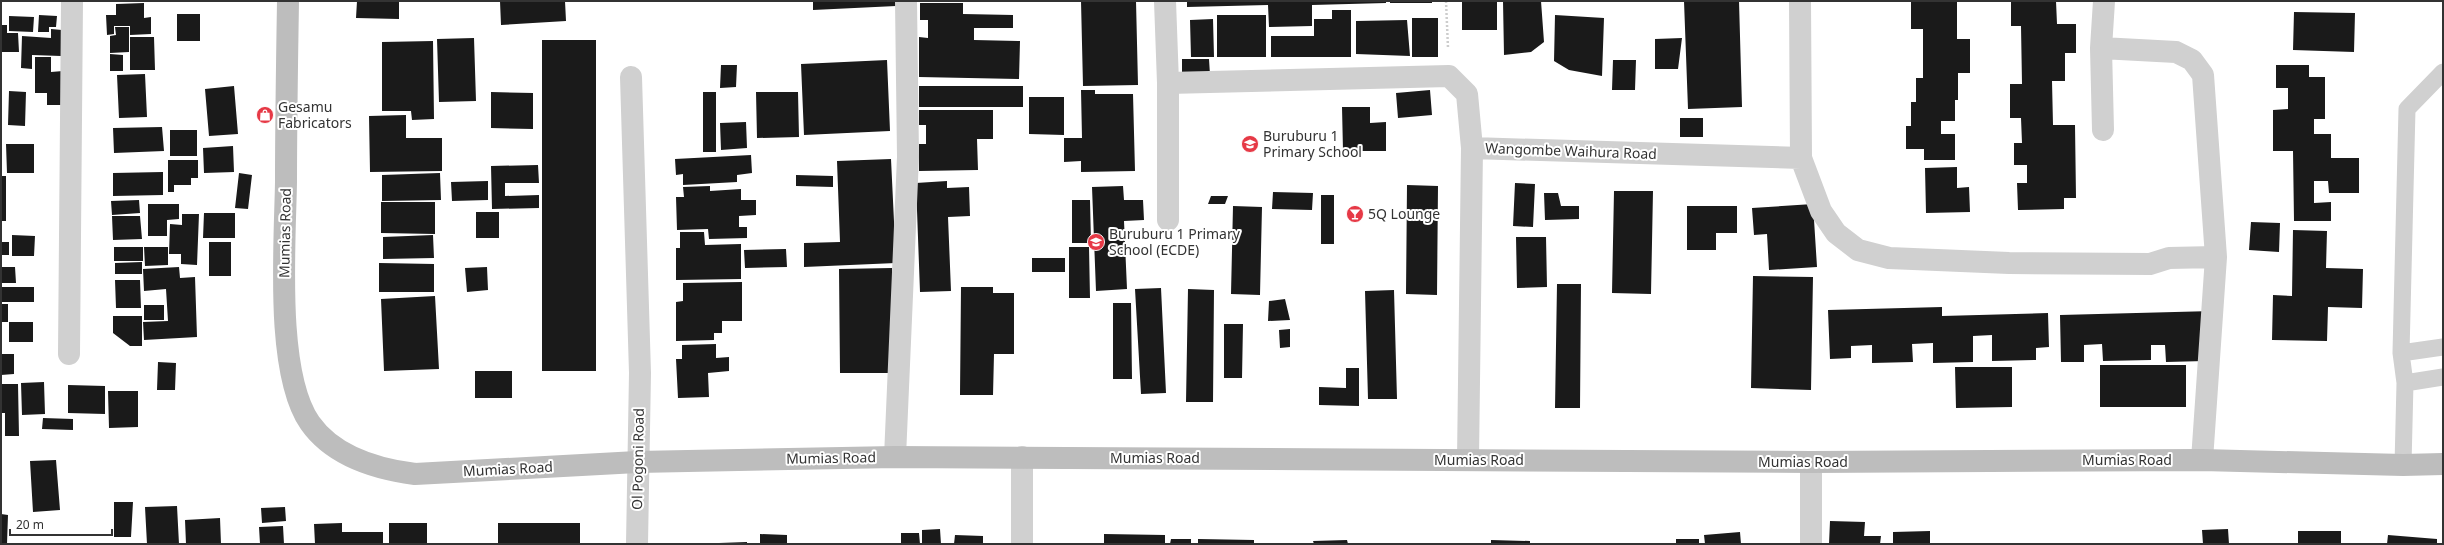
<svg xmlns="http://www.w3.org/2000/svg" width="2444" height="545" viewBox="0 0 2444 545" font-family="'Noto Sans',sans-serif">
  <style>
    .building { fill: #1a1a1a }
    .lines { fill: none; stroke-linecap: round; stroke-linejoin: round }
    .path { stroke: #cdcdcd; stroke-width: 2.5; stroke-dasharray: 2 2; stroke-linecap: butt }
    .service { stroke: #d0d0d0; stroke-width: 17 }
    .minor { stroke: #d0d0d0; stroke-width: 22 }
    .tertiary { stroke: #d0d0d0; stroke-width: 22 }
    .secondary { stroke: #bdbdbd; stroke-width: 22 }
    .labels { text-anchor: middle; stroke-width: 4; stroke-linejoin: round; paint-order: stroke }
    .poi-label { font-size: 14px; fill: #333; stroke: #fff; text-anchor: start }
    .street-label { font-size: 14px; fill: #333; stroke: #fff }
  </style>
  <rect width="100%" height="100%" fill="#fff"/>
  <!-- building -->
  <path class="building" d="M357,1H399V19L356,18Z
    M500,1H565L566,21L501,25Z
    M813,1H896V6L813,10Z
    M1081,1H1136L1138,85L1083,86Z
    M1187,1H1386V3L1312,5V26L1269,27L1268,5L1187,7Z
    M1390,1H1432V3H1390Z
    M1462,1H1497V30H1462Z
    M1503,1H1541L1544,42L1531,52L1504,55Z
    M1684,1H1739L1742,107L1688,109Z
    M1911,1H1957V39H1970V73H1958V100H1955V121H1941V134H1955V160H1924V149H1906V126H1911V102H1916V78H1923V29H1911Z
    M2011,1H2056L2057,24H2076V53H2065V81H2052L2053,125H2075L2076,198H2064V209L2018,210L2017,183H2027V165H2014V143H2022L2021,118H2010V84H2022L2021,26H2011Z
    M144,3V18L151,17V34L130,35V26H114V34L107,35L106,15H116V4Z
    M920,3H963V14L1013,15V28H974V40L1020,41L1019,79L919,77V37L928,38V20H920Z
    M1332,10H1351V57H1271V36H1314V19H1332Z
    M2294,12L2355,13L2354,52L2293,50Z
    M177,14H200V41H177Z
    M39,15L57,16L56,27H49V32H38Z
    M1217,15H1266V57H1217Z
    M1555,15L1604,18L1602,76L1569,70L1554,61Z
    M9,16L34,17L33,32L9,31Z
    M1412,18H1438V57H1412Z
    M1213,19L1214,57H1191L1190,20Z
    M1407,20L1410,56L1356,54V21Z
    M1,25H7V33H18L19,52H1Z
    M115,27H129V52L110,53V36L116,35Z
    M51,29L62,30L61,56L32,55V69L21,68L22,36L51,38Z
    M130,37H154L155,70H130Z
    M474,38L476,101L439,102L437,39Z
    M1682,38L1678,69H1655V39Z
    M542,40H596V371H542Z
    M433,41L434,119L412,120L411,111H382V42Z
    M110,54L123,55V71H110Z
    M35,57H51V72L63,71V105H47V93H35Z
    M1182,59H1209L1210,75H1182Z
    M887,60L890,131L804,135L801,64Z
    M1613,60H1636L1635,90H1612Z
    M721,65H737L736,87L720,88Z
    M2276,65H2309V77H2325V119H2314V134H2331V158H2359V193H2329L2328,181H2314V203L2331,202V221H2294L2293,151H2273V110L2288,109V88H2276Z
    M145,74L147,117L119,118L117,75Z
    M234,86L238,134L209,136L205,89Z
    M919,86H1023V107H919Z
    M1081,90H1095V94H1133L1135,171L1081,172V161L1064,162V138H1082Z
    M1430,90L1432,115L1398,118L1396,93Z
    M9,91L26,92L25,126L8,125Z
    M491,92L533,93V129L491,128Z
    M703,92H716V152H703Z
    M756,92H798L799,137L757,138Z
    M1029,97H1064V135L1029,134Z
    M1342,107H1370V123L1386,122V151H1343Z
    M919,110H993V139H977L978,170L919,171V144H926V125H919Z
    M406,115V138H442V171L370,172L369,116Z
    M1680,118H1703V137H1680Z
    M746,122L747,148L721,150L720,123Z
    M162,127L164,151L114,153L113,128Z
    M170,130H197V156H170Z
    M6,144H34V173H7Z
    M233,146L234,172L204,173L203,148Z
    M751,155L752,173L737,175V182L683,185V174L676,175L675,159Z
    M891,159L896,263L804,267V243L840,242L837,161Z
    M168,160H198V178H191V185H174V192H168Z
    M538,165L539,183H505V196L539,195V208L492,209L491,166Z
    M1957,167V188L1969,187L1970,212L1926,213L1925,168Z
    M163,172V195L113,196V173Z
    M239,173L252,175L248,209L235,208Z
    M440,173L441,200L382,201V175Z
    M796,175L833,176V187L796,186Z
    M1,176H6V221H1Z
    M488,181V200L452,201L451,182Z
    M947,181V188L969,187L970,216L948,217L951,291L920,292L916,183Z
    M1515,183L1535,184L1533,227L1513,226Z
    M1407,185L1438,186L1437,295L1406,294Z
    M710,186V191L741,189V200H756V215L739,216V227H747V238L709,239L708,229L677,230L676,197H684L683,187Z
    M1123,186L1124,200H1143L1144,220L1124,221L1127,289L1096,291L1092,187Z
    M1614,191H1653L1651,294L1612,293Z
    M1273,192L1313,193L1312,210L1272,209Z
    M1544,193H1558L1561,206H1579V219L1545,220Z
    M1321,195H1334V244H1321Z
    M1211,196H1228L1225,204H1208Z
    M139,200L140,213L112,215L111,201Z
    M1072,200H1090L1091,243H1072Z
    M381,202H435V234L381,233Z
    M148,204H179V219L167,220V236H148Z
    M1813,204L1817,267L1769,270L1767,234L1754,235L1752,208Z
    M1233,206L1262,207L1260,295L1231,294Z
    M1687,206H1737V233H1716V250H1687Z
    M476,212H499V238H476Z
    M204,213H235V238H203Z
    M182,214H199L197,265L181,264V254H169L170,224L182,225Z
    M112,216H140L142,239L113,240Z
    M2251,222L2280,223L2279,252L2249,250Z
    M2293,230L2327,231L2326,268L2363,269L2362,308L2328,307L2327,341L2272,340L2273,295L2292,296Z
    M680,232H704L705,245L741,244V279L676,280V248H680Z
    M12,235L35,236L34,256H12Z
    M433,235L434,258L383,259V237Z
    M1516,237H1546L1547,287L1517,288Z
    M1,242H9V255H1Z
    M209,242H231V276H209Z
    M114,247H143V261H114Z
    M144,247H168V265L145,266Z
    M1069,247H1089L1090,298H1069Z
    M786,249L787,267L745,268L744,250Z
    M1032,258H1065V272H1032Z
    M142,262V274H115V263Z
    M379,263L434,264V292H379Z
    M1,267H15L16,283H1Z
    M179,267L180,278L195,277L197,337L144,340L143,322L168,321L166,289L144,291L143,269Z
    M487,267L488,290L467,292L465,268Z
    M892,268L893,373H840L839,269Z
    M1753,276L1813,277L1811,390L1751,388Z
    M115,280H140L141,308H116Z
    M742,282V321H722V333H714V340L676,341V302L683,301V283Z
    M1557,284H1581L1580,408H1555Z
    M1,287H34V302H1Z
    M961,287H993V293H1014V354H994L993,395H960Z
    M1161,288L1166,393L1141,394L1135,289Z
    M1188,289L1214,290L1213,402H1186Z
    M1394,290L1397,399H1368L1365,291Z
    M435,296L439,369L384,371L381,299Z
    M1285,299L1290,320L1268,321L1269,301Z
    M1113,303H1131L1132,379H1113Z
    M1,304H8V322H1Z
    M144,305H164V320H144Z
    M1942,307V316L2048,313L2049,347L2036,348V360L1992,361V335L1973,336V362L1933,363V343L1912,344L1913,362L1872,363V345L1851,346V358L1830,359L1828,310Z
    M2213,311L2205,361L2166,362L2165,345H2151V360L2103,361L2102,344L2084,345V362H2061L2060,315Z
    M113,316H142V346H130L113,333Z
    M9,322H33V342H9Z
    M1224,324H1243L1242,378H1224Z
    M1290,329V347L1280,348L1279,330Z
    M716,344V358L729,357V371L708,373L709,397L678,398L676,359H682V345Z
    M1,354H14V374L1,375Z
    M158,362L176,363L175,390H157Z
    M2100,365H2186V407H2100Z
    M1955,367H2012V407L1956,408Z
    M1346,368H1359V406L1319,405V387L1346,388Z
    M475,371H512V398H475Z
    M44,382L45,414L22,415L21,383Z
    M1,384H18L19,436H5V413H1Z
    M68,385L105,386V414L68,413Z
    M108,391H138V427L109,428Z
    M43,418L73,419V430L42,429Z
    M56,460L60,510L33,512L30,461Z
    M114,502H133L131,537H114Z
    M177,506L179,544H147L145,507Z
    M285,507L286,521L262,523L261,508Z
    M1,514L8,515L7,544H1Z
    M220,518L221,544H186L185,520Z
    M1830,521L1865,522L1864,536H1881L1880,544H1829Z
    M342,523V532H383V544H315L314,524Z
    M389,523H427V544H389Z
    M498,523H580V544H498Z
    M283,526L284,544H260L259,527Z
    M940,529L941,544H922V530Z
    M2228,529L2229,544H2203L2202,530Z
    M1930,531V544H1893V532Z
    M2298,531H2341V544H2298Z
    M1740,532L1741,544H1705L1704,535Z
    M901,533H919L920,544H901Z
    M760,534L787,535V544H760Z
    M1104,534L1165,535V544H1104Z
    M955,535L983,536V544H954Z
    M2388,535L2437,539V544H2387Z
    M1171,539H1191V544H1170Z
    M1198,539L1254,540V544H1198Z
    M1676,539H1699V544H1676Z
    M1347,540L1348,544H1314L1313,541Z
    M1491,540L1530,541V544H1491Z
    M747,542V544H719V543Z"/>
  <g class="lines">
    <!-- path -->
    <path class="path" d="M1446,1L1448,48"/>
    <!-- service -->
    <path class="service" d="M2401,353L2443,347
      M2405,383L2443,377
      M2403,465L2405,383L2401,353L2407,109L2443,72"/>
    <!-- minor -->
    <path class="minor" d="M1165,1L1168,83V220
      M1800,1L1801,158L1821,211L1836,233L1858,250L1889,258L2009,263L2150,264L2169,258L2216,257L2203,75L2192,60L2176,52L2101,48
      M1168,83L1449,76L1467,94L1472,148
      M2103,130L2101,48L2104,1
      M69,354L72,1
      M895,457L908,157L906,1
      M1468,460L1472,148L1801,158
      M2202,460L2216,257
      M1022,544V457
      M1811,544V462"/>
    <!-- tertiary -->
    <path class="tertiary" d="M631,77L640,373L637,544"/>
    <!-- secondary -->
    <path class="secondary" d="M288,1C287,61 286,122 286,182C285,244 275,373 310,423C334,457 376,469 415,474L637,462L895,457L1811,462L2202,460L2403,465L2443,464"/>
  </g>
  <!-- icons -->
  <defs>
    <g id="shop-disc" transform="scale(0.9)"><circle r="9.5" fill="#e63946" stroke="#fff"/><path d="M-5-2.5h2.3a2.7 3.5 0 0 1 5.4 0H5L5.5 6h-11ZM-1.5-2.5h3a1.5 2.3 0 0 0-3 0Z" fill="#fff"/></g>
    <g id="school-disc" transform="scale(0.9)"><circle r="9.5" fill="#e63946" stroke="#fff"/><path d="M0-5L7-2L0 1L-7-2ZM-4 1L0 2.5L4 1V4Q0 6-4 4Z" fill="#fff"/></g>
    <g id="bar-disc" transform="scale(0.9)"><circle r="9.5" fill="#e63946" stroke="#fff"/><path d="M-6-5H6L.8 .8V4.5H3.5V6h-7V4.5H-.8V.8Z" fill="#fff"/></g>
  </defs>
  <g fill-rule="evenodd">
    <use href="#shop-disc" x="265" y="115"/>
    <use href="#school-disc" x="1250" y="144"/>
    <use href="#bar-disc" x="1355" y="214"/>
    <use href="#school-disc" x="1096" y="242"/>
  </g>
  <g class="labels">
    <!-- poi labels -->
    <g class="poi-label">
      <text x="278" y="112">Gesamu<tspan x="278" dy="16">Fabricators</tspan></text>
      <text x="1263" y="141">Buruburu 1<tspan x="1263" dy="16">Primary School</tspan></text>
      <text x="1368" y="219">5Q Lounge</text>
      <text x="1109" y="239">Buruburu 1 Primary<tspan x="1109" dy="16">School (ECDE)</tspan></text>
    </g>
    <!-- street labels -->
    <g class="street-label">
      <text transform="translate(1571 151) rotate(2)" y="5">Wangombe Waihura Road</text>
      <text transform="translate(285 233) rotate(-89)" y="5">Mumias Road</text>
      <text transform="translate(831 458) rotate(-1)" y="5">Mumias Road</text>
      <text x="1155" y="463">Mumias Road</text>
      <text transform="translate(638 459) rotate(-89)" y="5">Ol Pogoni Road</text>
      <text x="1479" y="465">Mumias Road</text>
      <text x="2127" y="465">Mumias Road</text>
      <text x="1803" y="467">Mumias Road</text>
      <text transform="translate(508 469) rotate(-3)" y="5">Mumias Road</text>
    </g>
  </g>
  <!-- border -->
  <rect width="2444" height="545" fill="none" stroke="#333333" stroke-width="4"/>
  <!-- scale -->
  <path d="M10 529v6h102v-6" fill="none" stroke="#333333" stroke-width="2"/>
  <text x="16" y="529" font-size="12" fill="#333333" stroke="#ffffff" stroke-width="3" paint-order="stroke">20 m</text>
</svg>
